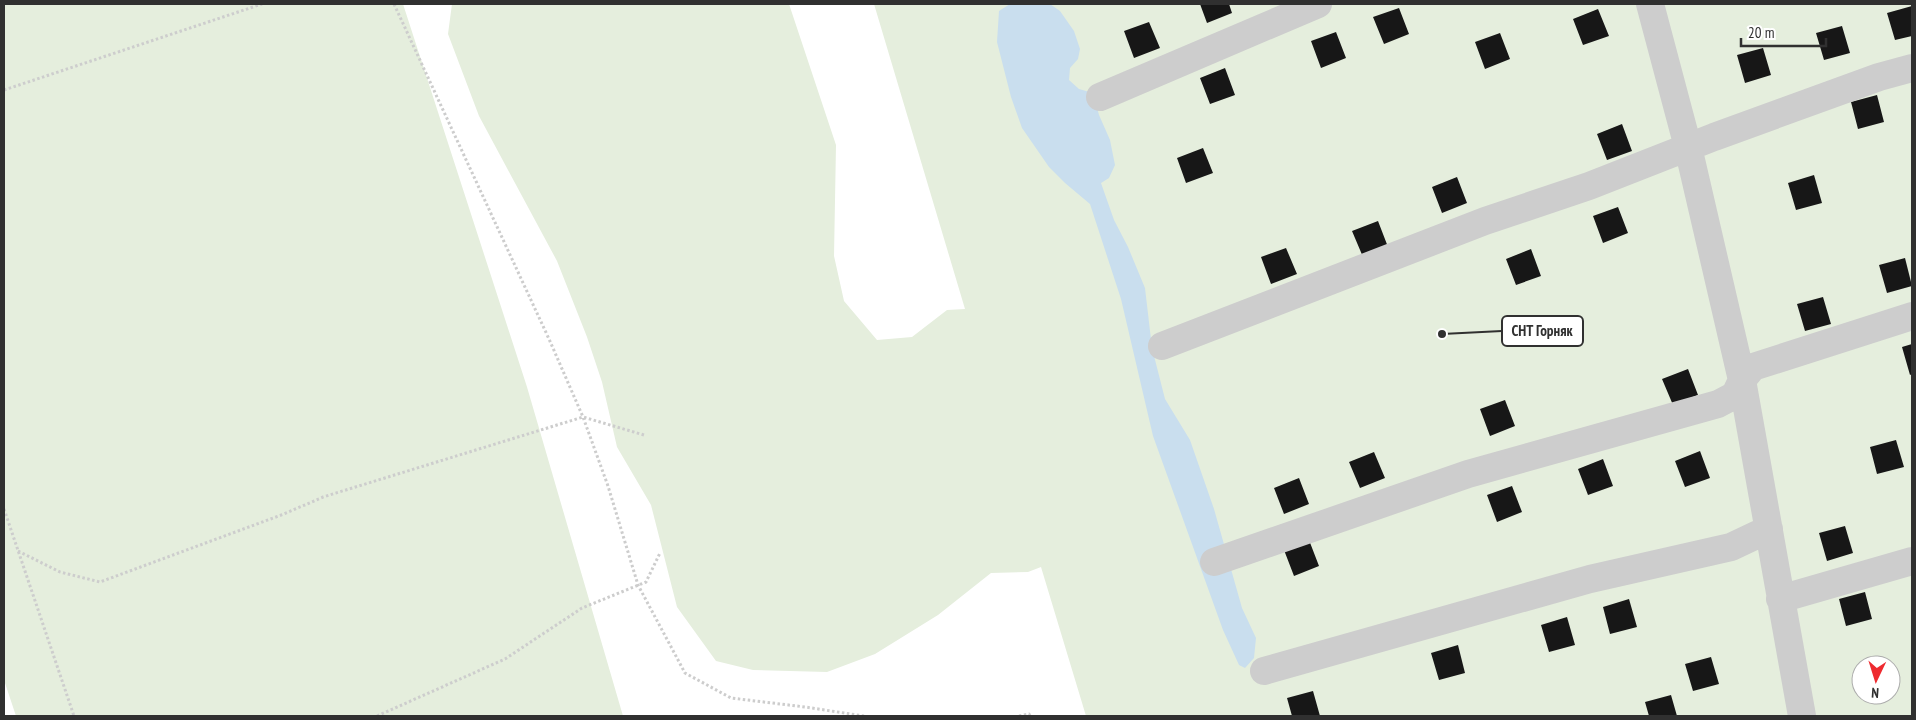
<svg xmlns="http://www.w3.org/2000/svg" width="1916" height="720" viewBox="0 0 1916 720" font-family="'PT Sans Narrow',sans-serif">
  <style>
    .green { fill: #e5eedd; fill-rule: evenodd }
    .water { fill: #c9deee }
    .building { fill: #171717 }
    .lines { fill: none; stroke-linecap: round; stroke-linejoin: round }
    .path { stroke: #cdcdcd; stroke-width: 3; stroke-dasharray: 2.5 2.5; stroke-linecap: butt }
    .minor { stroke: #cdcdcd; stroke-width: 28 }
    .leader { fill: none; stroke: #303030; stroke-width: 2 }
    .callout-dot { fill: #303030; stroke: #fff; stroke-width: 2 }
    .callout { fill: #fff; stroke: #303030; stroke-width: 2 }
    .callout-label { font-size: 15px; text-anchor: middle; font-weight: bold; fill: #303030 }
  </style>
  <rect width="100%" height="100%" fill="#fff"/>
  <!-- green -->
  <path class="green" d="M4,4H403L527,387L623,716H16L4,680Z
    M452,4H789L836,145L834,256L844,301L877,340L912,337L947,310L965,309L874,4H1912V716H1086L1041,567L1028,572L991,573L938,615L875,654L827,672L753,670L716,661L677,607L651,505L617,447L602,382L587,337L557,261L479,116L448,34ZM1861,665H1891V695H1861Z"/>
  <!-- water -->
  <path class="water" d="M1010,4H1050L1060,11L1074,31L1080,49L1078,59L1070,68L1069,80L1079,89L1093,93L1099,115L1110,140L1115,165L1109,178L1101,183L1114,220L1128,247L1145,288L1152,348L1165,399L1190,440L1214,509L1242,608L1256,638L1254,658L1245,668L1239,665L1223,630L1153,436L1121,299L1090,204L1065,183L1049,167L1022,128L1011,97L997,42L999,11Z"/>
  <!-- building -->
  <path class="building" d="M1200,4H1229L1232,13L1207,23Z
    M1912,6V36L1895,40L1887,13Z
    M1399,8L1409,34L1384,44L1373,17Z
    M1598,9L1609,36L1583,45L1573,19Z
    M1149,22L1160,48L1134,58L1124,31Z
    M1842,26L1850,53L1824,60L1816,33Z
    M1336,32L1346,58L1321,68L1311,41Z
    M1500,33L1510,59L1485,69L1475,42Z
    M1763,48L1771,75L1745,83L1737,55Z
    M1225,68L1235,95L1210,104L1200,78Z
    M1877,95L1884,122L1858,129L1851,102Z
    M1622,124L1632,151L1607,160L1597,134Z
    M1203,148L1213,173L1186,183L1177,158Z
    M1814,175L1822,203L1796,210L1788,183Z
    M1457,177L1467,203L1442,213L1432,187Z
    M1618,207L1628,233L1603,243L1593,216Z
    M1378,221L1388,247L1363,257L1352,231Z
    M1286,248L1297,274L1271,284L1261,257Z
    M1531,249L1541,276L1516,285L1506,259Z
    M1905,258L1912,286L1887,293L1879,265Z
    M1823,297L1831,324L1805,331L1797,304Z
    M1912,344V374L1910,375L1902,347Z
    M1688,369L1698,395L1673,405L1662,379Z
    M1505,400L1515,426L1490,436L1480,409Z
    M1896,440L1904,467L1877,474L1870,447Z
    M1700,451L1710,478L1685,487L1675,461Z
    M1374,452L1385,478L1360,488L1349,462Z
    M1603,459L1613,486L1588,495L1578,469Z
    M1299,478L1309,504L1284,514L1274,488Z
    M1512,486L1522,512L1497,522L1487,495Z
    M1845,526L1853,553L1827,561L1819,533Z
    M1309,540L1319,566L1294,576L1284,550Z
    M1865,592L1872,619L1846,626L1839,599Z
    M1629,599L1637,627L1610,634L1603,607Z
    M1567,617L1575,645L1549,652L1541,625Z
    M1458,645L1465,673L1439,680L1431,653Z
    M1711,657L1719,684L1693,691L1685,664Z
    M1313,691L1320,716H1292L1287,698Z
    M1671,695L1677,716H1649L1645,702Z"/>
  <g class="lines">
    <!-- path -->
    <path class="path" d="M394,4L549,339L583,417L608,486L638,585L685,673L731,698L805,707L864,716
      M4,90L262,4
      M4,509L74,716
      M18,551L60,572L100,582L284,514L323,497L583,417L644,435
      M377,716L505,659L582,608L646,582L660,553
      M1019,716L1029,714L1030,716"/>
    <!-- minor -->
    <path class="minor" d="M1650,4L1688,147L1742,380L1802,716
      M1100,97L1318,4
      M1162,346L1485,221L1589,186L1714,137L1879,77L1912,68
      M1214,562L1468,474L1718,404L1735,395L1742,380L1753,367L1912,316
      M1780,599L1912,561
      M1264,671L1590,579L1731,547L1769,529"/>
  </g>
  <!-- callouts -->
  <path class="leader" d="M1442 334L1502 331"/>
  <circle class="callout-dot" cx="1442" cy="334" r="5"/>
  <rect class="callout" x="1502" y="316" width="81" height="30" rx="5"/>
  <g class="callout-label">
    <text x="1542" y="336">СНТ Горняк</text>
  </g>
  <!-- border -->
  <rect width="1916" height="720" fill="none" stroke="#303030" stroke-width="10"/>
  <!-- north arrow -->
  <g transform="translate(1876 680) rotate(184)"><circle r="24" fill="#ffffff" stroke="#acacac"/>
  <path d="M0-4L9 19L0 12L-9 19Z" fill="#ee2b30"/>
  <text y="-8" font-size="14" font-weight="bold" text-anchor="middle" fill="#303030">N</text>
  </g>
  <!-- scale -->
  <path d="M1741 38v8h85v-8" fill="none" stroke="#303030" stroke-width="2.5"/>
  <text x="1748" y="38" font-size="15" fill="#303030" stroke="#ffffff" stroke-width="4" paint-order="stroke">20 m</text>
</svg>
